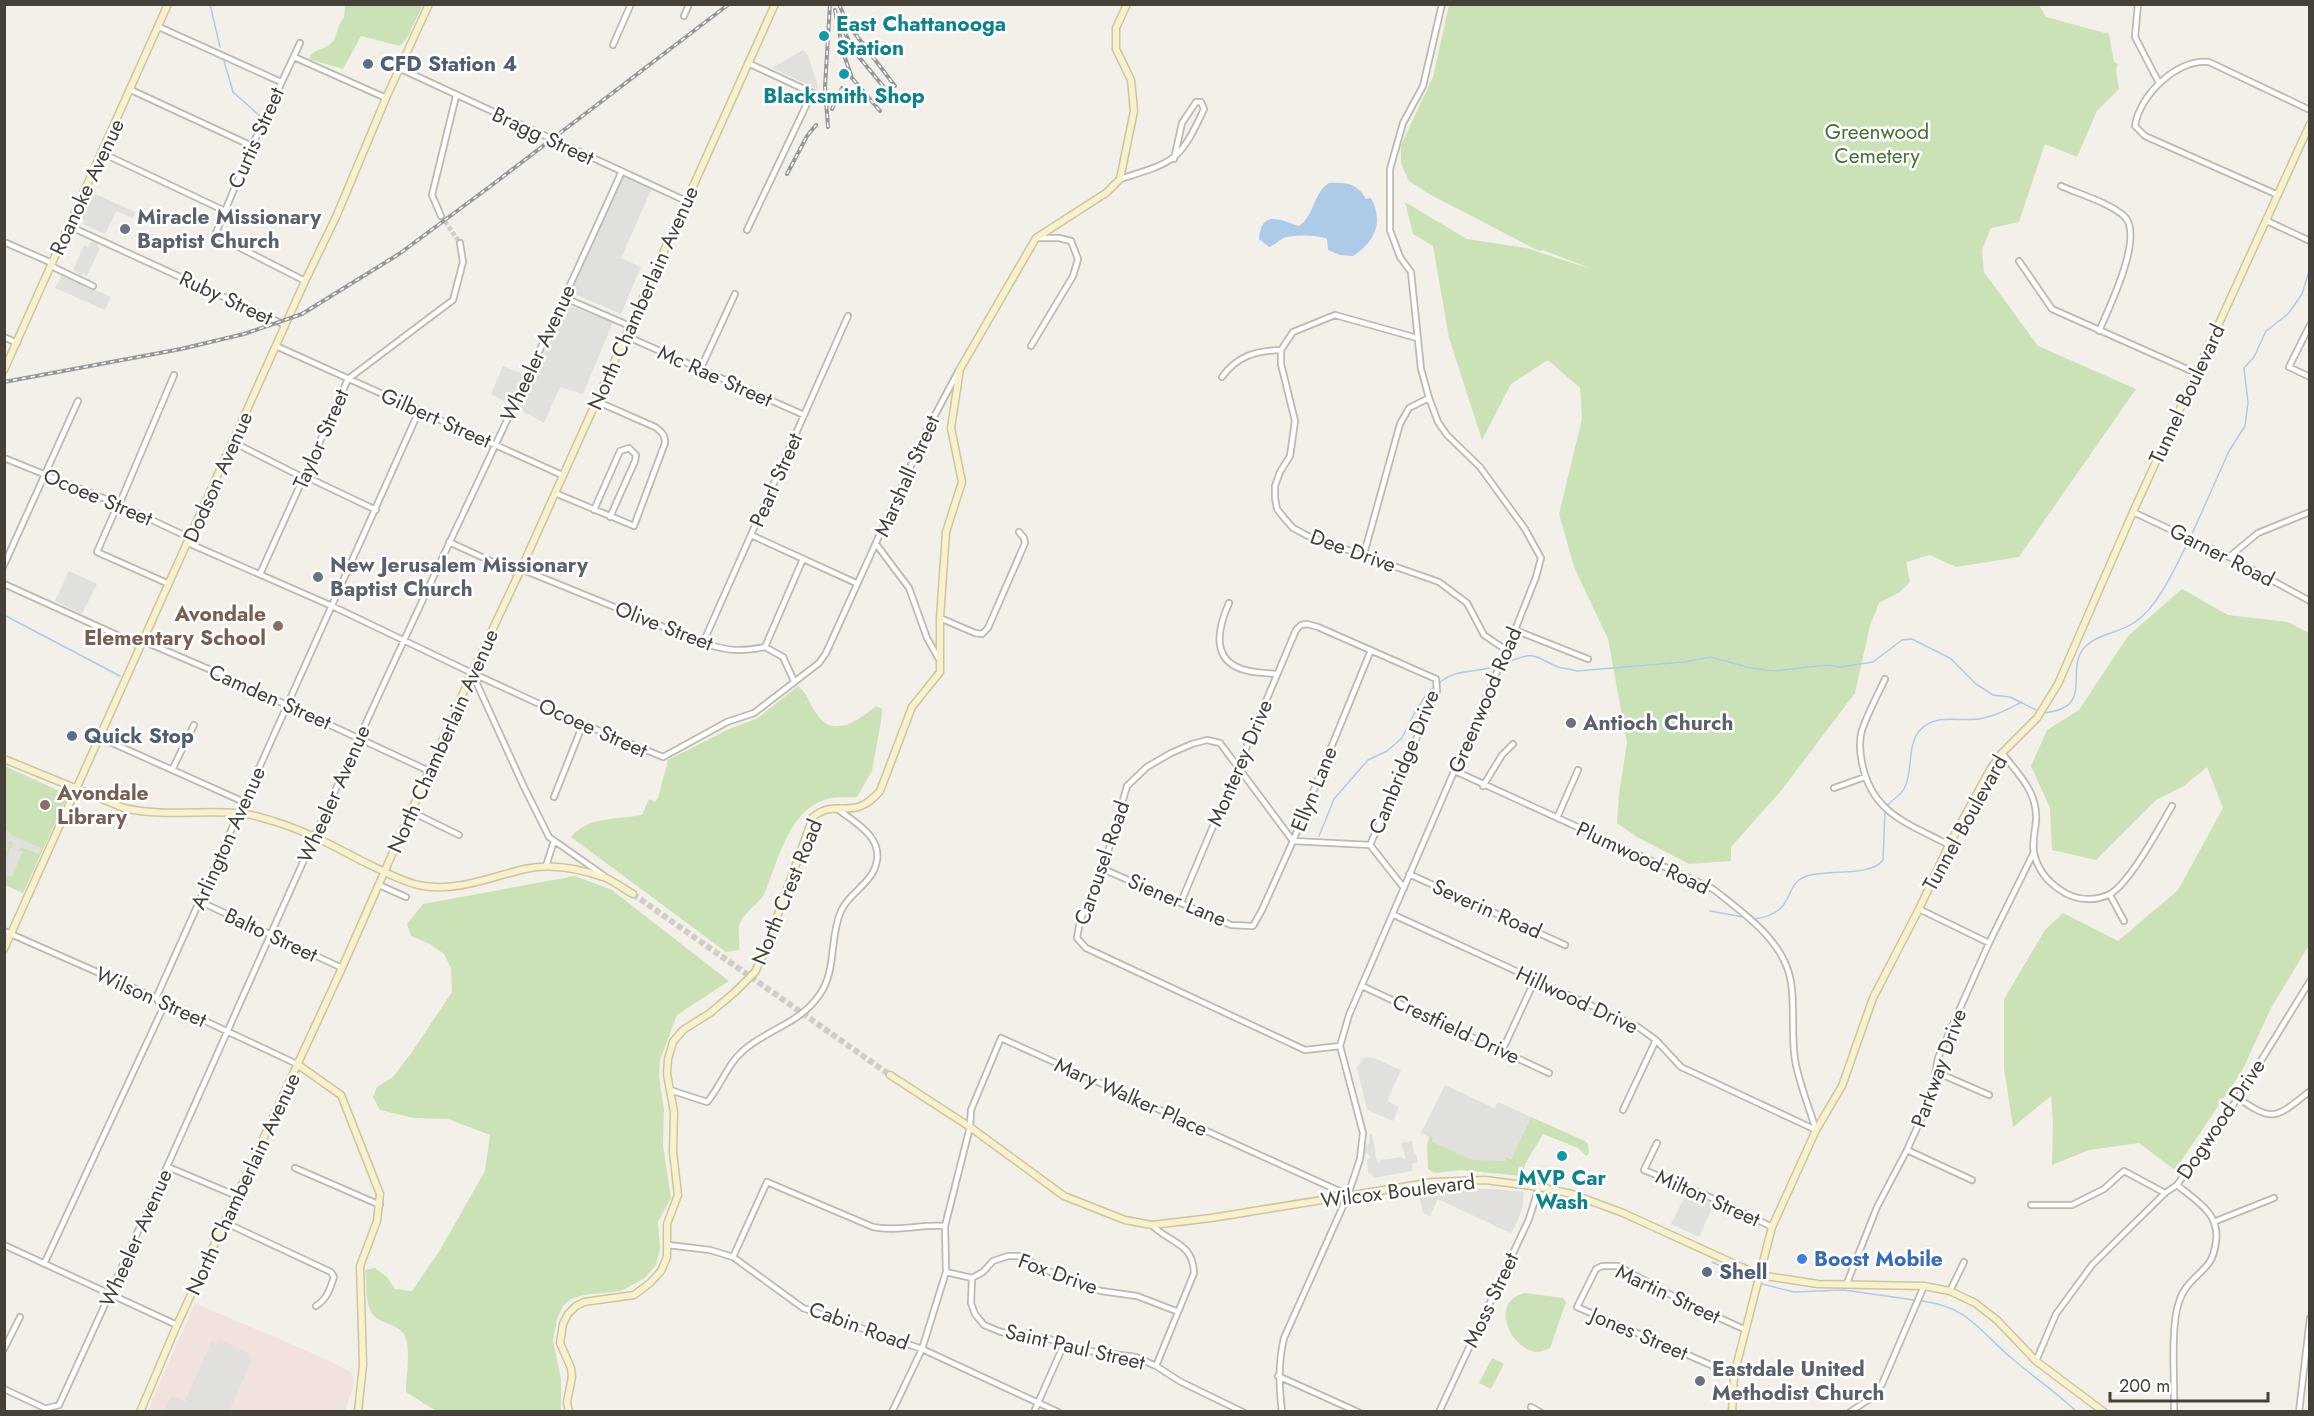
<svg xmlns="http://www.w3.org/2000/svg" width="2314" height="1416" viewBox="0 0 2314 1416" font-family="Jost,sans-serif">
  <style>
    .medical { fill: #f2e2de }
    .green { fill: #cbe2b7 }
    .parking { fill: #e2e0dd }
    .water { fill: #adcbe8 }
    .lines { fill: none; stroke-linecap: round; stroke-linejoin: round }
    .stream { stroke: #adcbe8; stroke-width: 1.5 }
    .street-tunnel { stroke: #d0cdc6; stroke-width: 4.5; stroke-dasharray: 4.5 2; stroke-linecap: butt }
    .secondary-tunnel { stroke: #d0cdc6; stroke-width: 6; stroke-dasharray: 6 3; stroke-linecap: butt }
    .street-casing { stroke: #bdb9ad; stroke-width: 8 }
    .secondary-casing { stroke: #cdc59e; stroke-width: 9 }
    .street { stroke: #fff; stroke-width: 4.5 }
    .secondary { stroke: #f8f1cd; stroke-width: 6 }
    .rail-casing { stroke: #979797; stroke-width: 4 }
    .rail { stroke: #fff; stroke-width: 1.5; stroke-dasharray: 4.5; stroke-linecap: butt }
    .culture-dot { fill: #0f9aa8; stroke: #fff; stroke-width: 2 }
    .service-dot { fill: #5c6f8a; stroke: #fff; stroke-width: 2 }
    .worship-dot { fill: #6b7280; stroke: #fff; stroke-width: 2 }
    .education-dot { fill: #8d6e63; stroke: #fff; stroke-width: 2 }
    .shop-dot { fill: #3f7fe0; stroke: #fff; stroke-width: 2 }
    .labels { text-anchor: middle; stroke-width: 5; stroke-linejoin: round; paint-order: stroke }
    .culture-label { font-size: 21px; font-weight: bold; fill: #0d838f; stroke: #fff }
    .service-label { font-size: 21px; font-weight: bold; fill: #4e5e75; stroke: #fff; text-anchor: start }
    .park-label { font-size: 21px; fill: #457132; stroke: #fff }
    .street-label { font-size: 21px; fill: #454138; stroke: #fff }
    .worship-label { font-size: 21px; font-weight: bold; fill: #5b616d; stroke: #fff; text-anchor: start }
    .education-label { font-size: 21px; font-weight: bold; fill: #785e54; stroke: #fff; text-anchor: end }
    .shop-label { font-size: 21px; font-weight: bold; fill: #366cbe; stroke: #fff; text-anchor: start }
  </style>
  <rect width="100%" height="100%" fill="#f3f0e9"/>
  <!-- medical -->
  <path class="medical" d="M195,1303L328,1360L351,1372L355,1382L345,1411L147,1412Z"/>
  <!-- green -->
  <path class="green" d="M421,5L422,7L407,38L400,46L361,36L343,69L309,59C314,48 321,51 329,45C338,39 336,25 344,18L345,5Z
    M2039,5L2046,17L2109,34L2114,62L2118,64L2116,70L2119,89L2097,111L2077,157L2045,144L2019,222L1991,228L1982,250L1984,272L2038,346L2136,389L2019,557L1956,567L1930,555L1906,562L1910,582L1900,592L1879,603L1870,626L1855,693L1781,791L1731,847V861L1689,864L1637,837L1617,823L1619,794L1627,743L1608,639L1574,567L1559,514L1582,419L1580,388L1548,360L1511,384L1482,440L1449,338L1433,246L1413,234L1405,202L1467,239L1526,248L1594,270L1543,250L1539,251L1429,194L1409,181L1401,164V145L1433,77L1449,5Z
    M2182,589L2228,615L2288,622L2309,633V945L2271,1008L2242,1071L2175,1170L2139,1143L2089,1150L2052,1165L2053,1123L2051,1096L2013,1127L2004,1069V999L2045,930L2063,913L2118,941L2178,890L2223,808L2207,767L2184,786L2156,800L2096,860L2052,850L2050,808L2031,766L2047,730L2079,710L2128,636Z
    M798,686C808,694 809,703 816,713C833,740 859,720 876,706L882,709L881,721L872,771L857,797C846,798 834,796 824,800C788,812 777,864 764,895C757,905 742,914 739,926C738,933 740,942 739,950L726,952L571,837C588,816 617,820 642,815L649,799L655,802L658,798L668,760L729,729L758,718Z
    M5,766L68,795L23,893L5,885Z
    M575,876L612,890L729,981L677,1015L660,1060L659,1077L664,1110L663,1145L671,1198L658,1222L660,1249L656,1265L645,1278L621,1291L584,1295L571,1299L563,1306L557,1319L553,1341L561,1379V1411H436L406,1392C406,1377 411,1350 405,1336C399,1323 377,1324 371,1312C365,1301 367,1282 365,1270L375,1268L387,1277L395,1289L412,1291L440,1250L485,1171L490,1135L448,1119L414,1118L380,1110L373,1097L377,1087L393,1077L412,1052L452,992L451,968L444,954L430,944L411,936L407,924L423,904Z
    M1531,1117L1585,1141L1588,1144L1589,1153L1586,1156L1578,1148L1543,1134C1536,1148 1524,1161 1522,1176L1461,1170L1435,1173L1428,1169L1427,1146L1429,1137L1431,1136L1434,1137L1433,1141L1506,1161L1505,1156L1511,1159Z
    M1525,1293L1563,1298L1566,1302L1550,1348C1545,1350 1540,1352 1536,1352C1509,1348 1489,1301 1525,1293Z
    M1492,1358L1504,1364L1491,1389L1479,1383Z"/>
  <!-- parking -->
  <path class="parking" d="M803,50L808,55L819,90L772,68Z
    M622,175L652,188L621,258L641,267L621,314L570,292Z
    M91,192L135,212L133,218L116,211L105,234L83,224L84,221L80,218Z
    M91,241L98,244L97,246L100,248L87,276L83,274L82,277L73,270L84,245L88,247Z
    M62,275L111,297L105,310L55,288Z
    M566,305L613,322L583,394L560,387L544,423L491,394L503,366L533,378Z
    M69,571L97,584L82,614L55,601Z
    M5,828L13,836L41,848L39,854L21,847L18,851H23L12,876L5,877V860L11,846L15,848L12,846L13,842L7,841L9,846L5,856Z
    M1368,1057L1374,1058L1401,1070L1387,1101L1399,1107L1393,1121L1367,1110L1357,1068L1362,1059Z
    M1445,1085L1494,1108L1498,1102L1531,1117L1511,1159L1506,1156V1161L1472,1160L1432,1142L1433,1136L1429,1137L1421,1133Z
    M1370,1134H1372L1376,1158L1379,1164L1380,1160L1402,1157L1403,1159L1406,1158L1401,1143L1412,1141L1414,1154L1417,1155V1162L1412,1164V1171L1374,1178L1372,1174L1368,1173L1367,1160L1371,1158L1369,1154L1364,1153L1366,1146L1369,1144Z
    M1452,1189H1496L1524,1192L1522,1209L1515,1227L1510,1233L1438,1199L1430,1216L1423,1213L1418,1193Z
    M1687,1191L1715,1204H1709L1713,1206L1699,1237L1671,1224L1686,1194L1690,1195Z
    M218,1339L250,1354L249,1357L252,1360L229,1411H164L171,1396L189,1403L185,1400L212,1341L216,1343Z"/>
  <!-- water -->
  <path class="water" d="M1329,183C1346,182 1357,183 1366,199L1371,198C1384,222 1375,242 1353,256L1340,255L1328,250L1327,239C1319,235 1290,234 1282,239C1277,242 1275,245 1269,247L1259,239C1261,208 1282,221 1299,226C1315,215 1313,193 1329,183Z"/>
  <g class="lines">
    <!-- stream -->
    <path class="stream" d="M210,4L220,47
      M224,61L233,92L260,116
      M2192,534L2229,451L2245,426L2248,403L2244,368L2254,357L2266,331L2288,314L2302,294L2310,268
      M4,615L120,676
      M1503,664C1536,651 1529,654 1558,667C1564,669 1571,669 1577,671L1684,662L1710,657L1751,668L1773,671L1828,665L1840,667L1873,662L1902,640L1912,639L1950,658L1976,684L1993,695L2010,697L2036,710
      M1439,683C1458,667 1477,674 1499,665
      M2042,713C2098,709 2062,668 2086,646C2099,633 2120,633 2135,622C2158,607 2176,566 2188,542
      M1888,805C1892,800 1901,795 1904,789C1914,771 1906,746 1920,730C1936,713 1958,722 1978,719C1994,717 2008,709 2022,702
      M1319,836L1334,799L1368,760L1387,751L1402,738L1415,712L1428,692L1435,686
      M1710,911L1743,917
      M1754,919C1796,914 1783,886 1804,877C1826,868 1870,878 1883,860L1885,813
      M1712,1262L1753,1281
      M1762,1284L1794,1292L1844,1290L1914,1300
      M1922,1301C1971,1307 1981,1334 2015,1361C2035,1378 2057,1393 2077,1412"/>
    <!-- street-tunnel -->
    <path class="street-tunnel" d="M441,216L460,243"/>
    <!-- secondary-tunnel -->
    <path class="secondary-tunnel" d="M633,894L890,1075"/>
    <!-- street casing -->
    <g class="street-casing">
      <path id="street" d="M2138,4L2135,37L2159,83
        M684,16L689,4
        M159,27L281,82
        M300,43L252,146L215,235L305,281
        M613,45L631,4
        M294,57L386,98
        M748,63L819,96
        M401,69L686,201
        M131,90L252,146
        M102,153L223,210
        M1120,179C1175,162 1180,161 1204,109L1201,102H1196L1182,123L1174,159
        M2061,186C2079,194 2110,203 2124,216C2145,235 2109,308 2099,331
        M2278,195L2145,136L2135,126C2139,96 2177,58 2209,62L2310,110
        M441,216L432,195L456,96
        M2267,221L2310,241
        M69,226L285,325
        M747,230L812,93
        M4,242L52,263
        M2019,261L2052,309L2196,373
        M51,266L93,286
        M565,298L630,326
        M2310,325L2289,367L2310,377
        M626,336L804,415
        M4,337L17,343
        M1417,338L1335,315L1293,332L1281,350V364L1295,421L1290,456L1280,472L1275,486V498L1277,509L1285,519L1293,528L1308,536L1439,582L1467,603L1484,635L1506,650
        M276,346L562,475
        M1031,346L1073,276L1078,259L1071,241L1059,238H1036
        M700,370L735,294
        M1222,377C1237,356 1255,351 1281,350
        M233,442L304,478L311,479L376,510
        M4,458L118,504L190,538
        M555,493L634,526L665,443C665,435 662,432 655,427L596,401
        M118,504L97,552L169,584
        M119,505L174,375
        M594,510L620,451L629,448L636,455L635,461L610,517
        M2133,512L2229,557L2310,601
        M751,535L856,583
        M449,542L519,574
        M188,543L332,606L472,673L524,787L549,837L603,875
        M876,544L909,588L927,638L940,661
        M1364,554L1400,424L1409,408L1429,398
        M2229,557L2258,533L2310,512
        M4,565L78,401
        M521,569L703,643C728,651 740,652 765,647L783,657L794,681
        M260,574L348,379L453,300L463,262L460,243
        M4,584L141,646
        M1229,603C1217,630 1210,663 1249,671C1258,673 1268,673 1277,674
        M940,618L975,633L982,634L988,628L1025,543L1024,538L1019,532
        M1515,630L1588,659
        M143,641L218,673L429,771
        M703,643L848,316
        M765,647L803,559
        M472,673L583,724L663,757L727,722L754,713L819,663L826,653L928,428L959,370
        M1885,679C1877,696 1868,713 1862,730C1859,740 1860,753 1862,763C1872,814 1908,823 1949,845
        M101,738L244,802
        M2002,753C2018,774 2038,792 2036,821C2035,832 2031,847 2035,857C2040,874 2052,886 2067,894C2079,900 2095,901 2108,895C2128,887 2160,826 2172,806
        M172,770L194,725
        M1455,771L1713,889C1743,913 1784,940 1791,982C1795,1007 1791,1034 1795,1060C1799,1083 1809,1107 1816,1130
        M1483,786L1502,755L1513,744
        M1834,788L1865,777
        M554,797L583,724
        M412,812L459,835
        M1557,818L1578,770
        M546,866L554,841
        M1103,869L1231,925L1253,926L1262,910L1293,841L1371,650
        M1409,874L1565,945
        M379,885L406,897
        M2110,895L2124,921
        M201,902L342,968
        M1181,902L1296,630L1301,625L1307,624L1318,627L1436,679L1437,691L1370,845
        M1919,909L1989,943
        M1394,915L1638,1027L1656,1040L1681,1067L1816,1130
        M4,931L156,998L297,1064
        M1362,986L1549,1073
        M1340,1046L1305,1050L1086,948L1077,938L1080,921L1103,869L1127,786L1147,767L1171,753L1192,744L1207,740L1220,743L1293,841L1370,845L1404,888
        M1502,1051L1535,980
        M1936,1072L1989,1095
        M670,1090L707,1102C721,1086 727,1064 744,1050C769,1028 800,1024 820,994C837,969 829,938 841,911C848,895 865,887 873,872C889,841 858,824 837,809
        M2238,1098C2274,1123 2276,1118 2310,1091
        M1623,1110L1656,1040
        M1657,1143L1644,1170L1719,1201L1772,1227
        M1907,1150L1972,1180
        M168,1167L237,1196
        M295,1168L380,1205
        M2031,1205H2072L2104,1189L2124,1171L2165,1193
        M2216,1221L2274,1198
        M226,1223L331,1272L334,1277C330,1289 327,1299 316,1306
        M1152,1225C1170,1244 1193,1242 1194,1273L1156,1366
        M4,1245L177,1325
        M668,1245L710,1250L733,1257L803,1308L922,1349L1058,1412
        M733,1257L767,1182L873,1227C898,1232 920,1224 945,1226
        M45,1262L163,1008L156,998L419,411
        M946,1272L972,1278L983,1272L993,1261L1008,1256H1020L1068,1281L1101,1291L1137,1296L1176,1311
        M972,1278L971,1303L975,1314L984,1325L1001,1332L1049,1339L1082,1350L1136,1357L1156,1366L1181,1382L1243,1412
        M1847,1283L1877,1207L1907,1150L1931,1097L1938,1058L1989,943L2033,854
        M1950,1291L1964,1262
        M4,1349L20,1317
        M2036,1361L2056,1314L2092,1265L2165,1193L2177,1185L2238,1098L2310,981
        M1734,1375L1577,1307L1596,1269L1602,1266H1618L1684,1302L1746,1330
        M1278,1376L1358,1412
        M4,1389L53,1412
        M1531,1407L1540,1412
        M46,1412L48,1408L59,1405C162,1182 259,957 361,734C446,546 537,361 621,173
        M892,1412L922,1349L946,1272L945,1226L970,1127L971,1110L1001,1038L1348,1195
        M1034,1412L1064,1344
        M1282,1412C1279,1386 1278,1363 1284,1338L1348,1195L1360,1159L1363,1133L1340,1046L1349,1015L1515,630L1536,577L1541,558L1525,529L1480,467L1447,435L1438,422L1429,398L1421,369L1411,272L1400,257L1390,230V169L1403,123L1423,86L1442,4
        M1439,1412L1529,1219L1539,1187
        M1850,1412L1874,1396L1882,1384L1924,1286
        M2174,1412C2175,1383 2170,1327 2179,1302C2184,1284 2199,1276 2209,1263C2214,1256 2215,1249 2216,1241C2220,1213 2196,1201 2177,1185
        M2299,1412L2310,1318"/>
    </g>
    <!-- secondary casing -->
    <g class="secondary-casing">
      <path id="secondary" d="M4,370L168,4
        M4,759L124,808C162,817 199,810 237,813C249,813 262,818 273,821C303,830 332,845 360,860C379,869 398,880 418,885C455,893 490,877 525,869C551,863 581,869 606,878C615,882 624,889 633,894
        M4,949L305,281L336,217L386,98L429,4
        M297,1064L341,1095L380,1194L377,1221L360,1266L363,1365L358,1412
        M890,1075L970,1127L1064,1196L1125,1220L1152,1225L1211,1218L1433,1182L1485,1180L1539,1187L1572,1194L1623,1213L1759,1275L1818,1284L1924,1286L1950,1291L1975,1303L1997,1320L2036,1361L2104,1412
        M140,1412L177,1325L342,968L472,673L521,569L775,4
        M569,1412L567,1402L572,1377L571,1368L560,1343L563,1324L568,1314L576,1306L584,1302L634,1295L650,1283L661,1271L667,1257V1224L678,1195L673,1152L674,1112L667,1074L668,1059L673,1042L683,1030L710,1013L735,992L755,972L764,953L813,817C837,797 853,823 880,791L912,707L940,672V618L946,532L962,482L951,428L960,369L1036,238L1106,193L1120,179L1134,111L1131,80L1116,49V28L1127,4
        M1732,1412L1734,1375L1772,1227L1816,1130L1842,1086L1873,998L1919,909L1949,845L1991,768L2002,753L2037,718L2058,684L2133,512L2310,124"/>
    </g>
    <!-- street -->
    <use href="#street" class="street"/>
    <!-- secondary -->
    <use href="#secondary" class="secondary"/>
    <!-- rail casing -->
    <g class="rail-casing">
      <path id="rail" d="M839,4L847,23L895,86
        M835,10L843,52L852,78L880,111
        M844,31L854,51L892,97
        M832,109L842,88
        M828,127L825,87L830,4
        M787,174L807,136L816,125
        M4,382L181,349L244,334L302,314L399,254L492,185L729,4"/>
    </g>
    <!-- rail -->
    <use href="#rail" class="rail"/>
  </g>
  <!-- markers -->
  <g class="culture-dot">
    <circle cx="824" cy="36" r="6"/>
    <circle cx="844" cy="74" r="6"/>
    <circle cx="1562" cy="1156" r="6"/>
  </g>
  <g class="service-dot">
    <circle cx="368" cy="64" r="6"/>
    <circle cx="72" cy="736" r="6"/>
    <circle cx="1707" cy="1272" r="6"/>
  </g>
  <g class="worship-dot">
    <circle cx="125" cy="229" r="6"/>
    <circle cx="318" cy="577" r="6"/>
    <circle cx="1571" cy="723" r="6"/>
    <circle cx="1700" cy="1381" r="6"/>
  </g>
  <g class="education-dot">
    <circle cx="278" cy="626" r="6"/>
    <circle cx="45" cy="805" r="6"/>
  </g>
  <circle class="shop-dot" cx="1802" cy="1259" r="6"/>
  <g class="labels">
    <!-- culture labels -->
    <g class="culture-label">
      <text x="836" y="31" text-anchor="start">East Chattanooga<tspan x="836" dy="24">Station</tspan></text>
      <text x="844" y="103">Blacksmith Shop</text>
      <text x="1562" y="1185">MVP Car<tspan x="1562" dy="24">Wash</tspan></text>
    </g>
    <!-- service labels -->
    <g class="service-label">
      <text x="380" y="71">CFD Station 4</text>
      <text x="84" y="743">Quick Stop</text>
      <text x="1719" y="1279">Shell</text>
    </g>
    <!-- park labels -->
    <g class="park-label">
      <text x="1877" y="139">Greenwood<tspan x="1877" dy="24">Cemetery</tspan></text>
    </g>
    <!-- street labels -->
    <g class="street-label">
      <text transform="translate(543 136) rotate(25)" y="7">Bragg Street</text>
      <text transform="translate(256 138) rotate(-66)" y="7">Curtis Street</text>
      <text transform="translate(87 187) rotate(-65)" y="7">Roanoke Avenue</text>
      <text transform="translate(226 298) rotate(25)" y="7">Ruby Street</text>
      <text transform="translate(643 298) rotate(-66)" y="7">North Chamberlain Avenue</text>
      <text transform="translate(538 353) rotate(-65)" y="7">Wheeler Avenue</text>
      <text transform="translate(715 376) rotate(24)" y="7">Mc Rae Street</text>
      <text transform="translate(2187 394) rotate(-65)" y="7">Tunnel Boulevard</text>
      <text transform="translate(436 418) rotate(24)" y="7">Gilbert Street</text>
      <text transform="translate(321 439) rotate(-66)" y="7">Taylor Street</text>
      <text transform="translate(907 476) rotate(-66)" y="7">Marshall Street</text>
      <text transform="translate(218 477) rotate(-66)" y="7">Dodson Avenue</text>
      <text transform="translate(776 480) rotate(-66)" y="7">Pearl Street</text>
      <text transform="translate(98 497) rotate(23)" y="7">Ocoee Street</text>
      <text transform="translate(1353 551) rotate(20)" y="7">Dee Drive</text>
      <text transform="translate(2222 555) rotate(27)" y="7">Garner Road</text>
      <text transform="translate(664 626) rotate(21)" y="7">Olive Street</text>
      <text transform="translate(270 697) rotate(24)" y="7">Camden Street</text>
      <text transform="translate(1485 700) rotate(-67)" y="7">Greenwood Road</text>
      <text transform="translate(593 728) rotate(24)" y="7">Ocoee Street</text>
      <text transform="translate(443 741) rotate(-66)" y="7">North Chamberlain Avenue</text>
      <text transform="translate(1404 762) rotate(-68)" y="7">Cambridge Drive</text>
      <text transform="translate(1240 763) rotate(-67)" y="7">Monterey Drive</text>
      <text transform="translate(1314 789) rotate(-68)" y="7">Ellyn Lane</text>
      <text transform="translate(334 794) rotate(-66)" y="7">Wheeler Avenue</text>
      <text transform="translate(1965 823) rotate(-61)" y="7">Tunnel Boulevard</text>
      <text transform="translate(228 838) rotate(-66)" y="7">Arlington Avenue</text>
      <text transform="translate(1643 858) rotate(25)" y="7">Plumwood Road</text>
      <text transform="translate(1102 863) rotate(-71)" y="7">Carousel Road</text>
      <text transform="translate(787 892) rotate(-68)" y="7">North Crest Road</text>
      <text transform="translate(1177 900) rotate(23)" y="7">Siener Lane</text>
      <text transform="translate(1487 909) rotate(24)" y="7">Severin Road</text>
      <text transform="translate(271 935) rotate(25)" y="7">Balto Street</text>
      <text transform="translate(151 997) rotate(24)" y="7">Wilson Street</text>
      <text transform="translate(1577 1000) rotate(25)" y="7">Hillwood Drive</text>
      <text transform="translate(1456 1029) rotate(25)" y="7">Crestfield Drive</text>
      <text transform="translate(1939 1068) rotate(-70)" y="7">Parkway Drive</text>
      <text transform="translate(1131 1097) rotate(24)" y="7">Mary Walker Place</text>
      <text transform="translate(2221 1119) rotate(-56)" y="7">Dogwood Drive</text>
      <text transform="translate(243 1184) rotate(-65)" y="7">North Chamberlain Avenue</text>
      <text transform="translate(1398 1191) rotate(-7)" y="7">Wilcox Boulevard</text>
      <text transform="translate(1708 1198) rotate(24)" y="7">Milton Street</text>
      <text transform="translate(136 1238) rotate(-66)" y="7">Wheeler Avenue</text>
      <text transform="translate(1058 1274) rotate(20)" y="7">Fox Drive</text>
      <text transform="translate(1668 1294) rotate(25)" y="7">Martin Street</text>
      <text transform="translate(1491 1300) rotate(-65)" y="7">Moss Street</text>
      <text transform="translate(859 1326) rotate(20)" y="7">Cabin Road</text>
      <text transform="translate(1639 1334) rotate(23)" y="7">Jones Street</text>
      <text transform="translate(1075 1347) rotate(13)" y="7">Saint Paul Street</text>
    </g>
    <!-- worship labels -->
    <g class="worship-label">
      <text x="137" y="224">Miracle Missionary<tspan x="137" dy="24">Baptist Church</tspan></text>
      <text x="330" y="572">New Jerusalem Missionary<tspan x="330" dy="24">Baptist Church</tspan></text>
      <text x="1583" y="730">Antioch Church</text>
      <text x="1712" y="1376">Eastdale United<tspan x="1712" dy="24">Methodist Church</tspan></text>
    </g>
    <!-- education labels -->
    <g class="education-label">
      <text x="266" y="621">Avondale<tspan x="266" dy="24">Elementary School</tspan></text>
      <text x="57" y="800" text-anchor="start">Avondale<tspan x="57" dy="24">Library</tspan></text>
    </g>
    <!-- shop labels -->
    <g class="shop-label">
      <text x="1814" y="1266">Boost Mobile</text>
    </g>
  </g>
  <!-- border -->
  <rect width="2314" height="1416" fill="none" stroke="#454138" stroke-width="12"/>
  <!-- scale -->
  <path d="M2110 1392v9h158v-9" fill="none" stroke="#454138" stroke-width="3"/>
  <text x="2119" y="1392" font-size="18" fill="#454138" stroke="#ffffff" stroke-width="4.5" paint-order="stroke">200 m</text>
</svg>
